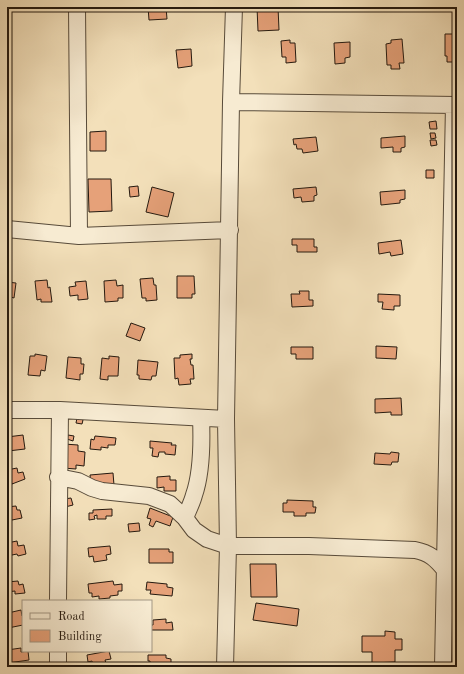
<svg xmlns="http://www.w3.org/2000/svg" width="464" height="674" viewBox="0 0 464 674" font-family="'Old Standard TT',serif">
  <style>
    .building { fill: #e6a179; stroke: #24190f }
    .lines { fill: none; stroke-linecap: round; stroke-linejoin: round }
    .minor-casing { stroke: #584b3a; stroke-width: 18 }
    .minor { stroke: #f7ebd2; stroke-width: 16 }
  </style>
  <rect width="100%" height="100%" fill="#f3e0ba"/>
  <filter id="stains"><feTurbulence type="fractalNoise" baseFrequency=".005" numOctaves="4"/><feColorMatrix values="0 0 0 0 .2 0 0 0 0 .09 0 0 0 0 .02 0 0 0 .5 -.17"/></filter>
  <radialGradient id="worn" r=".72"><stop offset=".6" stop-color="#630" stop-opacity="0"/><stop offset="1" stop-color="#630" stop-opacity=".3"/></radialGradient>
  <!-- building -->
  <path class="building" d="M148,7H166L167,19L149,20Z
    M257,7H278L279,30L258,31Z
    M445,34H456V38H457V58H455V62H447V56H445Z
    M402,39L404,63H399L400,69H391V65H387L386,44L391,43V40Z
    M290,40V43H295L296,62L286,63V57H282L281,41Z
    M350,42V57L345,58V63L335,64L334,43Z
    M191,49L192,66L178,68L176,50Z
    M436,121L437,129H430L429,122Z
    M106,131V151H90V132Z
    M430,133H435L436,138L431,139Z
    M405,136V147L401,148V152H393V147L381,148V138Z
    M316,137L318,151L303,153L302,149H297L296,144L294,145L293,139Z
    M430,140H436L437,145L431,146Z
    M426,170H434V178H426Z
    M88,179H111L112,211L89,212Z
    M138,186L139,196L130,197L129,187Z
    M152,187L174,193L168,217L146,212Z
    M316,187L317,195L314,196V201L302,202L301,197L294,198L293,189Z
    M405,190V199L400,200V203L381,205L380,192Z
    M292,239H314V247H317V252H297V245H292Z
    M401,240L403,254L391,256L390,252L379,254L378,243Z
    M177,276H194L195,294H192V298H177Z
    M153,278L154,285H156L157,300L146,301V298H142L140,279Z
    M47,280L48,288L50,287L52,302H41V299L37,300L35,281Z
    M116,280L117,286L123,285V298H118V301L105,302L104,281Z
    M86,281L88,299L78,300V295L70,296L69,287L76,286L75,282Z
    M7,282L16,283L14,298L11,297L10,301L7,300Z
    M299,291H309V300H313V306L292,307L291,294H300Z
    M378,294L400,295V306H394V310L382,309L383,302H378Z
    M131,323L145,328L140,341L126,336Z
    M376,346L397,347L396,359L376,358Z
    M291,347H313V359H296V354H291Z
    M35,354L47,356L45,371L41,370L40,376L28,375L30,356H35Z
    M192,354V359H190L191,365H193L194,379H190L191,384L179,385L178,378L175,379L174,358H180V355Z
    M109,356L119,357L118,376H108V380L100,379L102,358L109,359Z
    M10,357L11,368H7V358Z
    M68,357L81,358V364H84L83,374H80V380L66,378Z
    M138,360L158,362L156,376H152L151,380L139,379V375H137Z
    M401,398L402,415H391V412L375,413V399Z
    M77,418L83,420L82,424L76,423Z
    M23,435L25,449L8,451L7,437Z
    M68,435L74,436L73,441L67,439Z
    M95,436L116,438L115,445H108V448L101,447V450L90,449L91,439L94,440Z
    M150,441L172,443L171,445H176L175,455L165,454V452H159L158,457L152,456L153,448H150Z
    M64,444L78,445V451L85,452L84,466L76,465V469L63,468Z
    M391,452L399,453L398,462H392L391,465L374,464L375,453L390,454Z
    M17,468L18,473L23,472L25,479L12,484L11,481L7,482V470Z
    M113,473L114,485H91L90,475Z
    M170,476V480H176V491H164V487L157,488V477Z
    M71,498L73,505L65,507L64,499Z
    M287,500L313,501V507H316L315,513H306V516H294V512H283V503H287Z
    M16,506L17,510H20L22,518L7,521V507Z
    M150,508L173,517L170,526L156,521L153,527L149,525L151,519L147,518Z
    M112,509V516H106V519H97V515L94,516L95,519L89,520V513H93V510Z
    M139,523L140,531L129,532L128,524Z
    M17,541L18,546L24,545L26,554L18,556L17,554L7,556V543Z
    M110,546L111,554L106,555L107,560L94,562L93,556L89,557L88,548Z
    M149,549H169V552H173V563H149Z
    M250,564H276L277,597H251Z
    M18,581L19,585L23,584L25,593L15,594V591L7,592V582Z
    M113,581L114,585L122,584V591H118V595L110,596V598L99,599V596L92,597V593H89L88,584Z
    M147,582L167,584V587L173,588L172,596L150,594L151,590H146Z
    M256,603L299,609L297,626L253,620Z
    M21,610L22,616L23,615V625L8,628L7,621L10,620L8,613Z
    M166,619V623L172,622L173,630H151V625H153V620Z
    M385,631L395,632V639H402V650H395V662L372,663V652H362V636H385Z
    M21,648V652L28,651L29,660L8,663L7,650Z
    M109,651L111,659L105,660L107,666L93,667L92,661L88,662L87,655Z
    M148,655H166V658L171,659V667H150V661H148Z"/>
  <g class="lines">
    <!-- minor casing -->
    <g class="minor-casing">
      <path id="minor" d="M77,7L79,236
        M231,102L457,105
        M7,229L79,236L230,230
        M7,410H60L226,419
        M58,477L78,481L92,488L102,491L149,496L170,504L185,518L194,530L207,539L228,546H309L415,550C430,553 436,559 445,570
        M185,518C188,510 192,503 194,495C202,472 202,442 201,418
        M58,601L60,410
        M58,667V651
        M225,667L228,546L226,419L231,102L234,7
        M443,667L454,105"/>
    </g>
    <!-- minor -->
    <use href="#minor" class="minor"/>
  </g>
  <!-- margin -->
  <rect width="464" height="674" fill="none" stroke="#f3e0ba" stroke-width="24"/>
  <rect x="8" y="8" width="448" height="658" fill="none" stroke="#24190f" stroke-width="2"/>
  <rect x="12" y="12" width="440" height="650" fill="none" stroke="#24190f"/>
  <!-- legend -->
  <rect x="22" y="600" width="130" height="52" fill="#f7ebd2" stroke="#a39784"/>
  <rect x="30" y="613" width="20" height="6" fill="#f7ebd2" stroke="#a39784"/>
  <text x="58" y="620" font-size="12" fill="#24190f">Road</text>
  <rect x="30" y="630" width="20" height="12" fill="#e6a179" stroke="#a39784"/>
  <text x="58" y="640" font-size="12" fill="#24190f">Building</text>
  <rect width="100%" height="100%" filter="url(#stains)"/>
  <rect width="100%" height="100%" fill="url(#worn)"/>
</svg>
